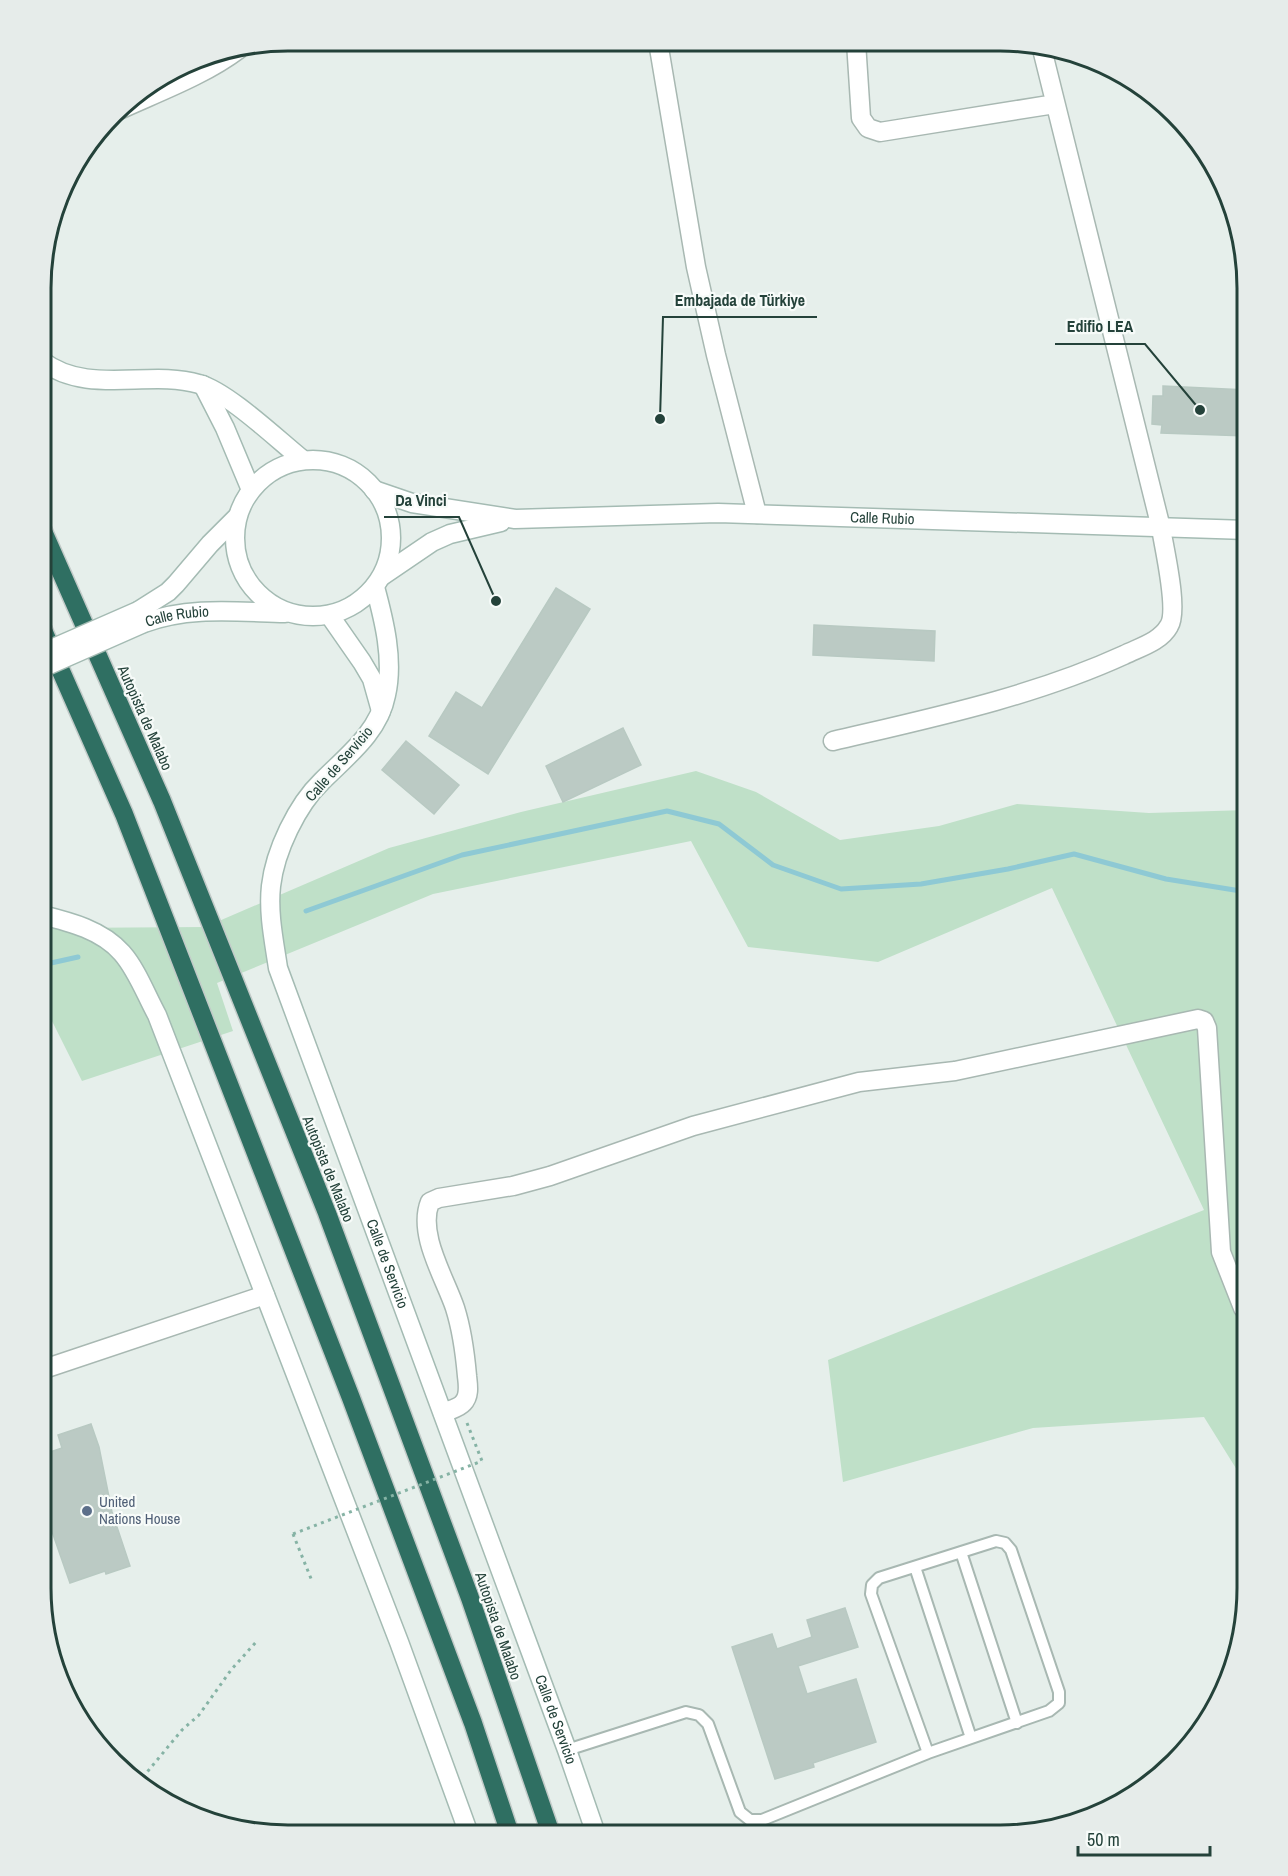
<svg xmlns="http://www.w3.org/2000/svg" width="1288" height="1876" viewBox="0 0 1288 1876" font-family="'Archivo Narrow',sans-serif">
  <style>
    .green { fill: #bfe0c8 }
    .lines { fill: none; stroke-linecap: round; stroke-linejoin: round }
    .stream { stroke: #8ec9d4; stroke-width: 5 }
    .building { fill: #bbcac4; stroke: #b8c9c2; stroke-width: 1.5 }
    .lane-casing { stroke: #a8b8b2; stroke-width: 14 }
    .street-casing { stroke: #a8b8b2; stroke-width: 21 }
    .secondary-casing { stroke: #a4bbb3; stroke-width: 21 }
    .highway-casing { stroke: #c2cac8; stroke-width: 21 }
    .path { stroke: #86b3a5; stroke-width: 3; stroke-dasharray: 3 4.5; stroke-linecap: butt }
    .lane { stroke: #fff; stroke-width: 10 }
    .street { stroke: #fff; stroke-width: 18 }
    .secondary { stroke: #fff; stroke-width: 18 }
    .highway { stroke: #2f6f62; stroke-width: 18 }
    .secondary-bridge-casing { stroke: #a4bbb3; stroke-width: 21; stroke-linecap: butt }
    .path-bridge { stroke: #86b3a5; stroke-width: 3; stroke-dasharray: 3 4.5; stroke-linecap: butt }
    .secondary-bridge { stroke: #fff; stroke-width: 18 }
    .service-dot { fill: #5c6f8a; stroke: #f7fbf9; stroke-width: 2 }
    .labels { text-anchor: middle; stroke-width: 4.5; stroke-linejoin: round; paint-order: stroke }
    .street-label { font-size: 15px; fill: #24423a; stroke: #f7fbf9 }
    .service-label { font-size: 15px; fill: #4e5e75; stroke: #f7fbf9; text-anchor: start }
    .rim { fill: none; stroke: #24423a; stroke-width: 3 }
    .leader { fill: none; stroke: #24423a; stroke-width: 2 }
    .callout-dot { fill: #24423a; stroke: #f7fbf9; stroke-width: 2 }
    .callout-label { font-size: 16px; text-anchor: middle; font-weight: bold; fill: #24423a; stroke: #f7fbf9; stroke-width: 4.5; stroke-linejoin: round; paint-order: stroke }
  </style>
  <rect width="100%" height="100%" fill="#e6efeb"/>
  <!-- green -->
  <path class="green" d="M696,771L756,792L840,840L939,826L1017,804L1149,813L1247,810V1486L1204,1417L1033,1428L843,1482L828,1360L1204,1210L1052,888L878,962L748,947L691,841L433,894L217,983L233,1031L82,1081L41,999L42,930L57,928L205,927L389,848L521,812Z"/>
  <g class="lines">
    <!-- stream -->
    <path class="stream" d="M306,911L462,855L667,811L719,824L773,865L841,889L921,884L1008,869L1074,854L1166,879L1247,892
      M42,965L78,957"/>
  </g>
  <!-- building -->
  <path class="building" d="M1163,386L1247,390V436L1161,433L1162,425L1152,424L1153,396H1163Z
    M556,588L590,609L488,774L429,736L456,692L482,708Z
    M814,625L935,631L934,661L813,655Z
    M623,728L641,765L563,802L546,766Z
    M406,741L459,785L434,814L382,770Z
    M91,1424L99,1447L112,1512L130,1566L106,1574L105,1571L70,1583L41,1500V1455L62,1448L58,1435Z
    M845,1608L858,1647L798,1666L807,1694L856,1679L876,1742L813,1763L814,1767L775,1779L732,1647L772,1634L777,1649L812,1637L807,1620Z"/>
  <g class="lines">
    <!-- lane casing -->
    <g class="lane-casing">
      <path id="lane" d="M961,1552L1017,1723
        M915,1567L971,1738
        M567,1750L686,1712L699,1715L708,1724L740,1812L750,1820H762L928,1753L1049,1711L1059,1703V1692L1011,1550L1005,1543L996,1541L879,1578L872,1585L871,1594L928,1753
        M451,1834L468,1830"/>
    </g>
    <!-- street casing -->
    <g class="street-casing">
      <path id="street" d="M658,42L696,267L716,355L757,514
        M856,42L861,118L868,128L880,132L1055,104
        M117,111C158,92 203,76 239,49
        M833,741C931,718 1032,697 1124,655C1140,647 1160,642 1169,626C1179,610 1164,548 1161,528L1041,45
        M41,1370L265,1295
        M443,1413C449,1410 459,1408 463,1403C470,1396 468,1385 467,1376C465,1353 462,1330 455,1308C445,1278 417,1234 430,1202L439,1198L513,1186L550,1176L693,1126L859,1082L955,1071L1198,1019L1204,1021L1207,1028L1221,1252L1243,1308L1247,1313"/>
    </g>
    <!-- secondary casing -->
    <g class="secondary-casing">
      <g id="secondary">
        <path d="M42,361C88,396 149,369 199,384C228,392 278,440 303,460"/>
        <path d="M203,385L225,428L251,490"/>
        <circle cx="313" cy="538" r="78"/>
        <path id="s1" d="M374,490L412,503L515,519L718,513L1247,530"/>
        <path d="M382,576L432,542L450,534L501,522"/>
        <path id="s2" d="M375,587C384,620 394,660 386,695C379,732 347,756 322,781C297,805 275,851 271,886C268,913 274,941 278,968L567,1750L596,1834"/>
        <path d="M138,611L168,592L176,584L210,544L237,517"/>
        <path d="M330,616L362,662L372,679L381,711"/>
        <path id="s3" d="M144,623C189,606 238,612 285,613"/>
        <path d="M42,915C70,922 102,930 122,953C137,970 146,995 157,1015L399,1642L469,1834"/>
      </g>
    </g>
    <!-- highway casing -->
    <g class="highway-casing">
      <path id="highway" d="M42,529L162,801L327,1213L470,1598L551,1834
        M42,628L124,814L351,1398L473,1723L510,1834"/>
    </g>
    <!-- path -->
    <path class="path" d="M467,1423L482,1461
      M293,1534L312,1581
      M138,1783L182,1730L199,1715L231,1670L257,1641"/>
    <!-- lane -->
    <use href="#lane" class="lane"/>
    <!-- street -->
    <use href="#street" class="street"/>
    <!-- secondary -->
    <use href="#secondary" class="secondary"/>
    <!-- highway -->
    <use href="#highway" class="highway"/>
    <!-- secondary-bridge casing -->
    <g class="secondary-bridge-casing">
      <path id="secondary-bridge" d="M42,653L138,611
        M42,668L144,623"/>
    </g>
    <!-- path-bridge -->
    <path class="path-bridge" d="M293,1534L482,1461"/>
    <!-- secondary-bridge -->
    <use href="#secondary-bridge" class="secondary-bridge"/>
  </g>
  <!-- markers -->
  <circle class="service-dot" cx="87" cy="1511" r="6"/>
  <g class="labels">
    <!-- street labels -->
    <g class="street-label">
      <text dy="5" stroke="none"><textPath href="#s1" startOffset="512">Calle Rubio</textPath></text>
      <text dy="5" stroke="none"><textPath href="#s3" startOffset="34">Calle Rubio</textPath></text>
      <text transform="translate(145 718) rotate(66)" y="5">Autopista de Malabo</text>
      <text transform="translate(339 764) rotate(-49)" y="5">Calle de Servicio</text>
      <text transform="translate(328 1169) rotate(68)" y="5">Autopista de Malabo</text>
      <text dy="5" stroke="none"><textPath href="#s2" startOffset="735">Calle de Servicio</textPath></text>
      <text transform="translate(498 1626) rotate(71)" y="5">Autopista de Malabo</text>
      <text dy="5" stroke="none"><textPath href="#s2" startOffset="1221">Calle de Servicio</textPath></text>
    </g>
    <!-- service labels -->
    <g class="service-label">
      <text x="99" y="1507">United<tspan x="99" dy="17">Nations House</tspan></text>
    </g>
  </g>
  <!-- crop -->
  <path d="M0 0H1288V1876H0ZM288 51H1000A237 237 0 0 1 1237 288V1588A237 237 0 0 1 1000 1825H288A237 237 0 0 1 51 1588V288A237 237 0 0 1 288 51Z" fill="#e6ecea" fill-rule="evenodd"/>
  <path class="rim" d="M288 51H1000A237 237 0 0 1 1237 288V1588A237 237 0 0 1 1000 1825H288A237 237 0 0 1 51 1588V288A237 237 0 0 1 288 51Z"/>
  <!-- callouts -->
  <path class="leader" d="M660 419L663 317H817M1200 410L1145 344H1055M496 601L459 517H384"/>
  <g class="callout-dot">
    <circle cx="660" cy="419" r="6"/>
    <circle cx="1200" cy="410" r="6"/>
    <circle cx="496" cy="601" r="6"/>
  </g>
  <g class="callout-label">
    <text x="740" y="306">Embajada de Türkiye</text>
    <text x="1100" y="332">Edifio LEA</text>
    <text x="421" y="506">Da Vinci</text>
  </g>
  <!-- scale -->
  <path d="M1078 1846v9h132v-9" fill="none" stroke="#24423a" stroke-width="3"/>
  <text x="1087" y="1846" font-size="18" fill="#24423a" stroke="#f7fbf9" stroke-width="4.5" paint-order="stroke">50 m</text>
</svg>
